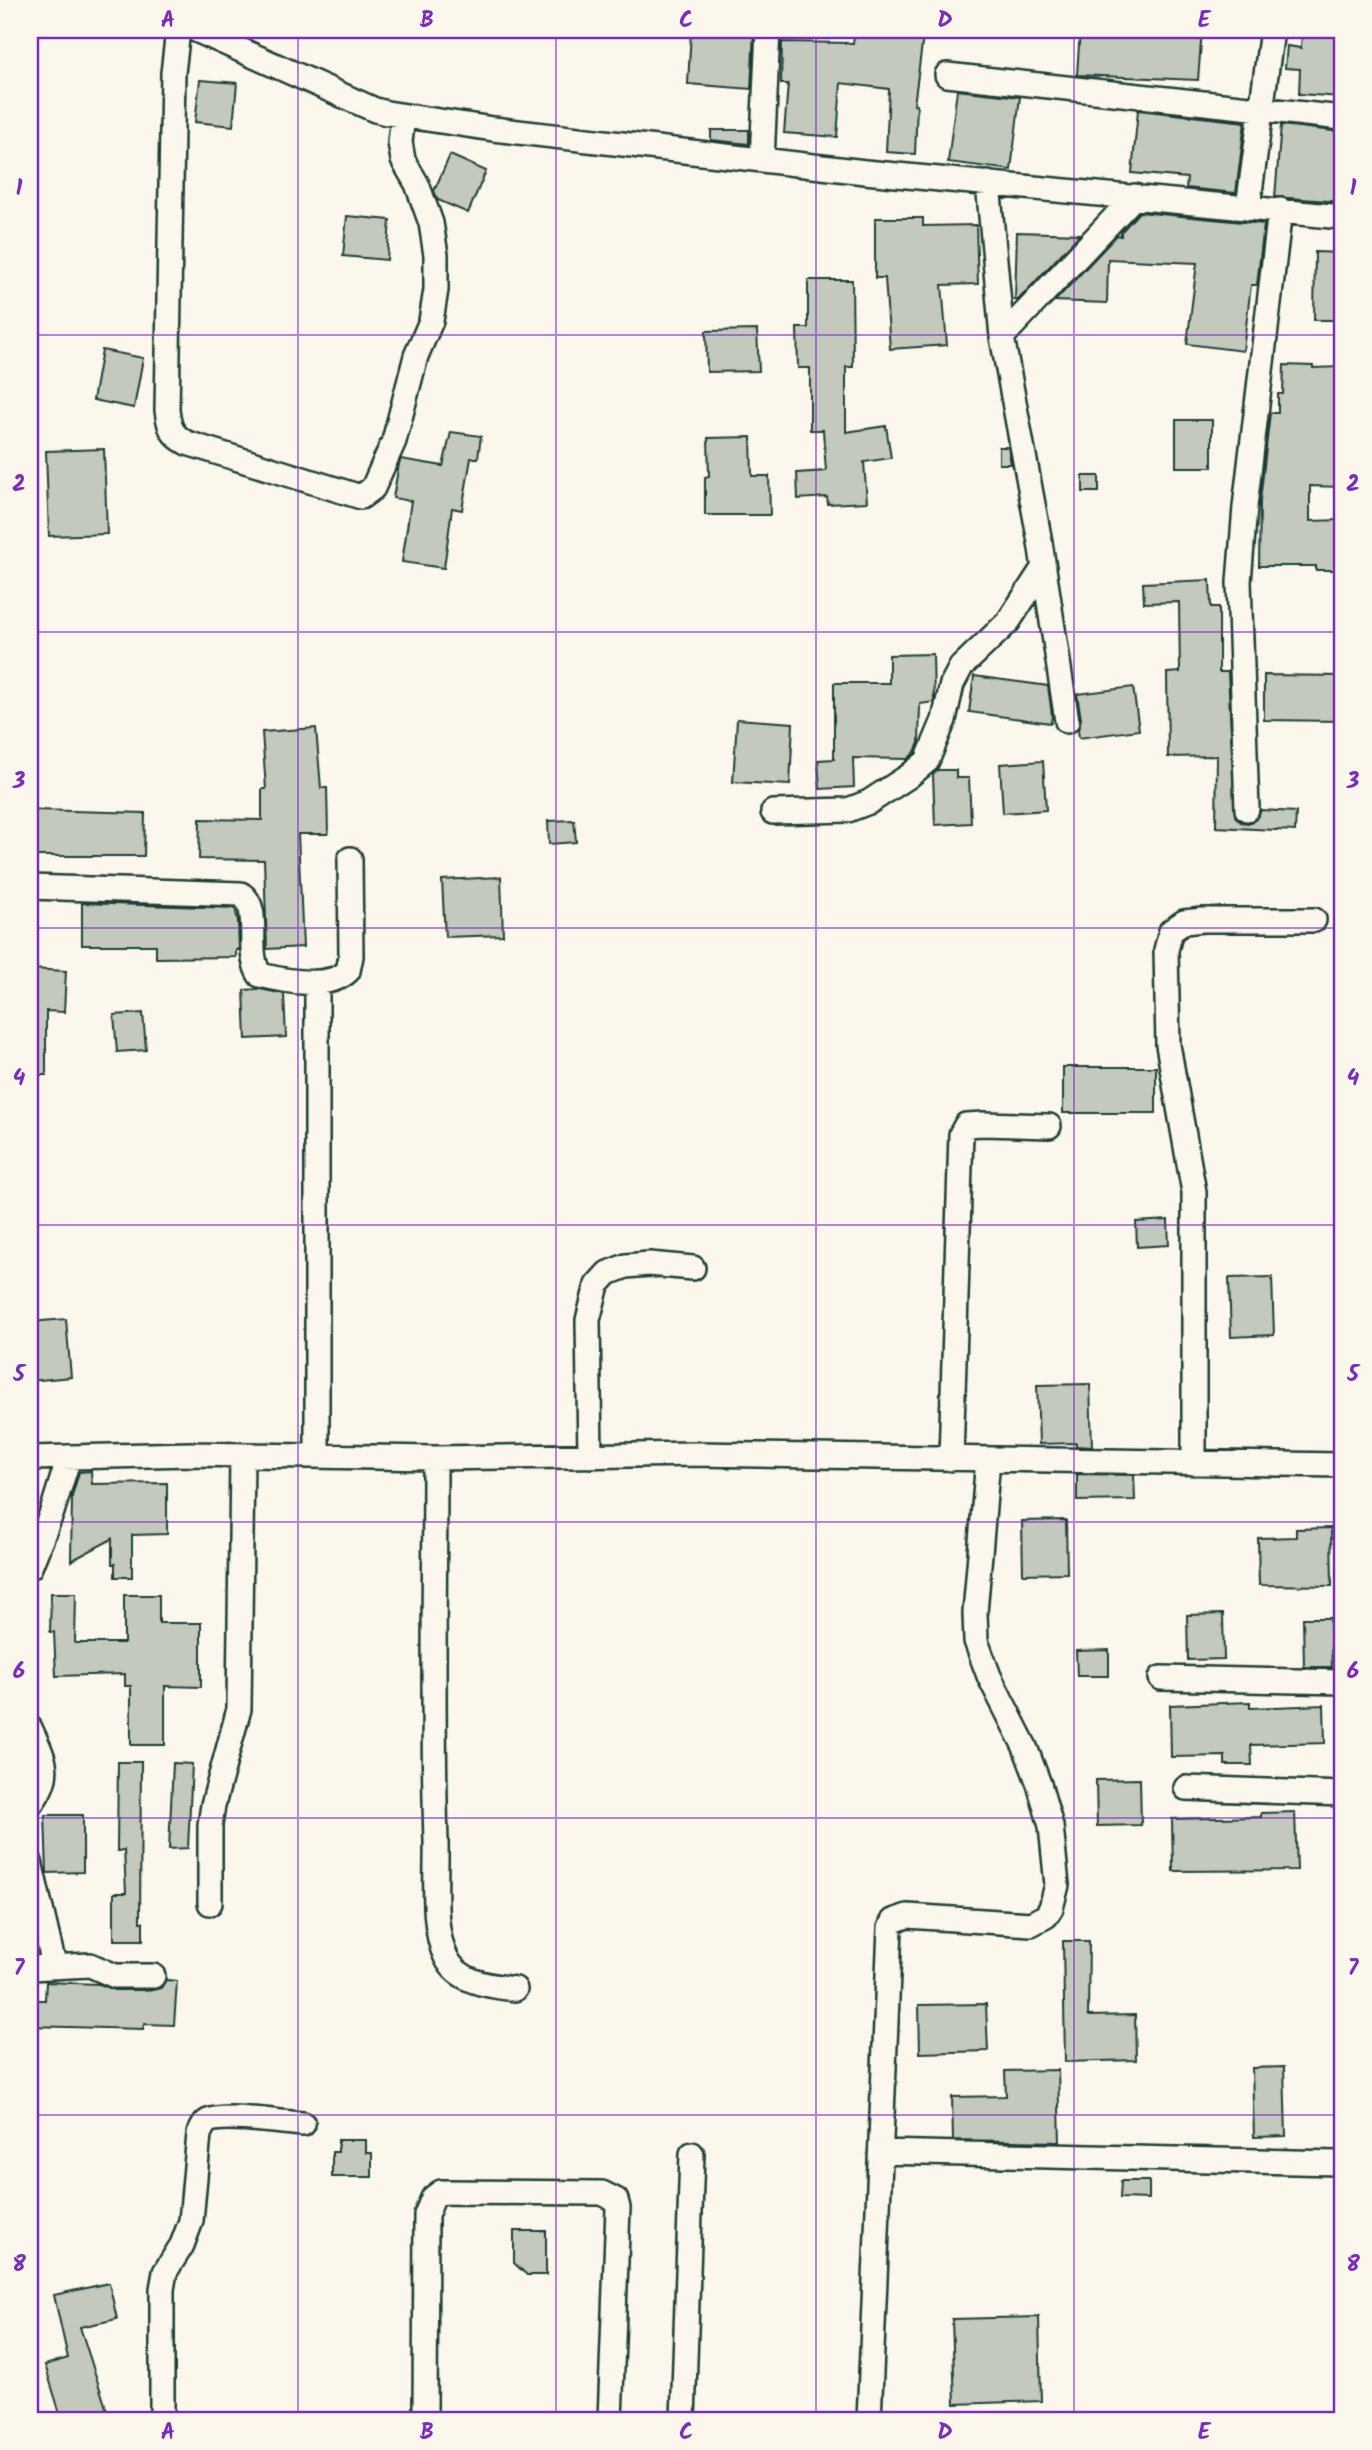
<svg xmlns="http://www.w3.org/2000/svg" width="1372" height="2450" viewBox="0 0 1372 2450" font-family="Kalam,sans-serif">
  <style>
    .building { fill: #c4c9be; stroke: #1f3d34; stroke-width: 2 }
    .lines { fill: none; stroke-linecap: round; stroke-linejoin: round }
    .minor-casing { stroke: #1f3d34; stroke-width: 28 }
    .minor { stroke: #fbf7ec; stroke-width: 23 }
    .grid { fill: none; stroke: #7b2cbf; stroke-width: 2; stroke-opacity: 0.55 }
    .neatline { fill: none; stroke: #7b2cbf; stroke-width: 2.5 }
    .grid-label { font-size: 23px; text-anchor: middle; font-weight: bold; fill: #7b2cbf }
  </style>
  <rect width="100%" height="100%" fill="#fbf7ec"/>
  <filter id="ink" filterUnits="userSpaceOnUse"><feTurbulence type="fractalNoise" baseFrequency=".0143" numOctaves="2"/><feDisplacementMap in="SourceGraphic" scale="14" xChannelSelector="R" yChannelSelector="G"/><feConvolveMatrix kernelMatrix="1 2 1 2 8 2 1 2 1" color-interpolation-filters="sRGB"/></filter>
  <g filter="url(#ink)">
    <!-- building -->
    <path class="building" d="M691,30H754L751,89L688,84Z
      M855,30L923,37L914,105H917L915,154L886,152L889,89L841,83L837,137L784,133L788,84H781L782,42L853,43Z
      M1080,30H1202L1198,80L1077,75Z
      M1302,30H1342V97L1299,94L1300,69L1285,68L1287,46L1301,48Z
      M200,80L237,83L233,126L195,122Z
      M957,90L1020,97L1011,170L948,162Z
      M1138,110L1245,122L1236,193L1186,188L1187,178L1132,173Z
      M1281,125L1342,132V202L1275,197Z
      M711,130H749V144L711,140Z
      M450,155L486,171L468,213L438,200L434,191Z
      M1139,212L1264,224L1257,285H1251L1243,351L1187,344L1197,263L1108,259L1107,303L1055,301L1117,235L1121,236V232Z
      M347,216L390,220L387,260L343,256Z
      M875,218H923V226L976,225L978,284L942,285L947,345L890,349L885,278H875Z
      M1017,232L1080,234L1018,300H1015Z
      M1315,252L1342,253V320H1314Z
      M808,280H852L853,367H846V432L886,426L891,458L864,462L867,502L828,504L827,497L798,499L797,473L826,471L823,430H810V368H798L797,328H808Z
      M757,330L759,371L707,372L706,331Z
      M102,350L143,358L134,408L93,400Z
      M1284,365L1313,366V368L1342,367V487L1310,486V521L1342,520V570H1316V566H1259L1260,501L1270,413H1278V394H1283Z
      M1176,420H1212V467H1176Z
      M451,432L481,436L478,458H471L462,510L452,508L444,568L402,562L411,501L393,498L399,464L401,459L443,466Z
      M751,437L752,476H769L770,515H705V477L709,476L708,438Z
      M999,447H1008L1011,464H999Z
      M104,449L107,534L49,536L46,451Z
      M1083,476H1099V492H1083Z
      M1210,580L1211,607H1219V672H1228L1235,816L1241,822L1248,823L1255,820L1261,810L1296,812L1295,831L1216,827L1217,756L1168,757L1167,673L1180,672L1179,602L1144,603L1143,583Z
      M933,654L934,702L920,704L919,743L915,752L908,759L853,758L854,787L820,789L818,760L834,759V683H889V655Z
      M1264,675L1342,676V721L1264,720Z
      M974,676L1048,686L1052,715L1051,723L969,712Z
      M1133,687L1139,730L1079,738L1078,730L1081,719L1077,694Z
      M737,719L793,723L790,785L733,782Z
      M316,728L321,788H327L328,834H298L303,947L267,949L264,860L199,859L200,819L262,820V789H266L262,732Z
      M1043,761L1046,810L1003,813L1000,764Z
      M937,770H956V778H969L971,823L935,825L933,775Z
      M35,810L145,813L144,856H34Z
      M574,820L576,842L549,844L548,821Z
      M501,877L503,935L445,937L442,880Z
      M82,903L235,908L238,921L239,950H236V957L156,958V945H82Z
      M30,969L66,971L64,1012L46,1011V1075H30Z
      M260,989L284,994L286,1037L246,1039L244,990Z
      M143,1013L146,1050L117,1052L114,1015Z
      M1063,1067H1156V1113H1063Z
      M1168,1220L1169,1245L1137,1247L1136,1222Z
      M1272,1277L1274,1335L1231,1337L1229,1278Z
      M66,1319L71,1377L30,1381V1322Z
      M1090,1384L1092,1447L1076,1446V1443L1039,1444L1037,1385Z
      M91,1471L92,1484L167,1483V1534L132,1535V1577H115V1564H112V1539L71,1561L72,1496L79,1472Z
      M1077,1474L1134,1475L1135,1500L1077,1501Z
      M1066,1520L1067,1573L1023,1574L1022,1521Z
      M1331,1528L1332,1586L1259,1585L1258,1538L1296,1537V1529Z
      M51,1593H76L75,1643H124V1595H159V1623H201V1687L165,1686V1745H131V1686H125V1674L56,1676L54,1632H50Z
      M1223,1614L1224,1659L1188,1660L1187,1615Z
      M1303,1618H1330L1332,1667H1304Z
      M1109,1650V1676H1077L1076,1651Z
      M1250,1702V1708L1324,1705L1325,1743L1251,1745L1252,1765H1225V1756L1171,1757L1170,1705Z
      M118,1762H141L140,1922H143V1940H114V1893H126L124,1850L117,1851Z
      M173,1763L192,1764L188,1848L169,1849Z
      M1140,1779L1141,1825L1097,1826L1096,1780Z
      M1295,1812L1297,1870L1173,1871L1172,1819L1261,1817V1813Z
      M45,1815H83V1872L47,1873Z
      M1063,1941H1089L1088,2016L1135,2015L1136,2060L1065,2062Z
      M166,1980L177,1981L174,2025L144,2024L143,2029L30,2026V2000H45L46,1982L99,1984L115,1990H153L161,1988Z
      M986,2004L988,2051L920,2053L919,2005Z
      M1284,2067L1286,2136L1254,2137L1252,2068Z
      M1058,2070L1060,2142L953,2140L952,2097L1006,2096L1005,2071Z
      M338,2140H366V2153H372V2177H332V2152H338Z
      M1121,2181H1149V2199L1120,2198Z
      M514,2231H546V2275H527L514,2263Z
      M109,2283L117,2319L80,2327L110,2420H62L45,2365L68,2358L54,2295Z
      M1039,2317L1041,2401L955,2404L952,2319Z"/>
    <g class="lines">
      <!-- minor casing -->
      <g class="minor-casing">
        <path id="minor" d="M178,30L173,73L167,410C169,426 171,435 187,443L361,497L373,488L394,441L416,356L431,321L436,290V255L431,223L417,184L403,160L400,142L403,116
          M196,30L375,110L387,113L493,129L865,172L1342,217
          M947,75L1342,118
          M762,160L768,30
          M988,183L1002,337L1040,542L1067,721
          M1248,207L1272,30
          M1002,337L1135,196
          M1247,809L1239,582L1245,507L1280,210
          M773,812L848,810L869,802L909,776L927,761L944,720L952,684L961,667L1008,622L1044,567
          M30,887L241,894C263,909 244,951 260,975C285,981 328,990 348,971L351,956L350,859
          M317,982V1456
          M590,1456L588,1320L597,1285L608,1273L626,1266L649,1264L693,1268
          M30,1458L190,1454L435,1458L698,1454L1342,1465
          M435,1458C435,1585 432,1714 436,1841C437,1876 431,1926 446,1957C458,1983 490,1986 515,1989
          M951,1459L961,1134L966,1125L984,1124L1049,1126
          M1194,1463V1192L1168,1045L1166,950L1171,931L1184,922L1203,920H1314
          M30,1567L52,1512L69,1457
          M1161,1678L1342,1682
          M30,1728C45,1761 54,1774 30,1805
          M1186,1788L1342,1794
          M30,1862L54,1965
          M210,1903V1825L213,1805L239,1709L242,1455
          M30,1968L90,1965L115,1976H153
          M881,2152L1337,2163
          M162,2420V2289L165,2272L182,2245L191,2221L199,2134C202,2129 203,2124 208,2121C224,2113 283,2123 303,2124
          M425,2420L426,2215L433,2198L441,2192L602,2193L616,2200L618,2208L610,2420
          M683,2420L692,2154
          M869,2420L890,1928L893,1921L907,1916L1031,1924L1046,1916L1051,1908L1057,1885L1051,1826L1039,1784L1025,1747L989,1676L976,1641L975,1613L988,1459"/>
      </g>
      <!-- minor -->
      <use href="#minor" class="minor"/>
    </g>
  </g>
  <!-- grid -->
  <path class="grid" d="M298,30V2420M556,30V2420M816,30V2420M1074,30V2420M30,335H1342M30,632H1342M30,928H1342M30,1225H1342M30,1522H1342M30,1818H1342M30,2115H1342"/>
  <!-- margin -->
  <rect width="1372" height="2450" fill="none" stroke="#fbf7ec" stroke-width="77"/>
  <rect x="38" y="38" width="1296" height="2374" class="neatline"/>
  <g class="grid-label">
    <text x="168" y="27">A</text>
    <text x="427" y="27">B</text>
    <text x="686" y="27">C</text>
    <text x="945" y="27">D</text>
    <text x="1204" y="27">E</text>
    <text x="19" y="195">1</text>
    <text x="1353" y="195">1</text>
    <text x="19" y="491">2</text>
    <text x="1353" y="491">2</text>
    <text x="19" y="788">3</text>
    <text x="1353" y="788">3</text>
    <text x="19" y="1085">4</text>
    <text x="1353" y="1085">4</text>
    <text x="19" y="1381">5</text>
    <text x="1353" y="1381">5</text>
    <text x="19" y="1678">6</text>
    <text x="1353" y="1678">6</text>
    <text x="19" y="1975">7</text>
    <text x="1353" y="1975">7</text>
    <text x="19" y="2271">8</text>
    <text x="1353" y="2271">8</text>
    <text x="168" y="2439">A</text>
    <text x="427" y="2439">B</text>
    <text x="686" y="2439">C</text>
    <text x="945" y="2439">D</text>
    <text x="1204" y="2439">E</text>
  </g>
</svg>
